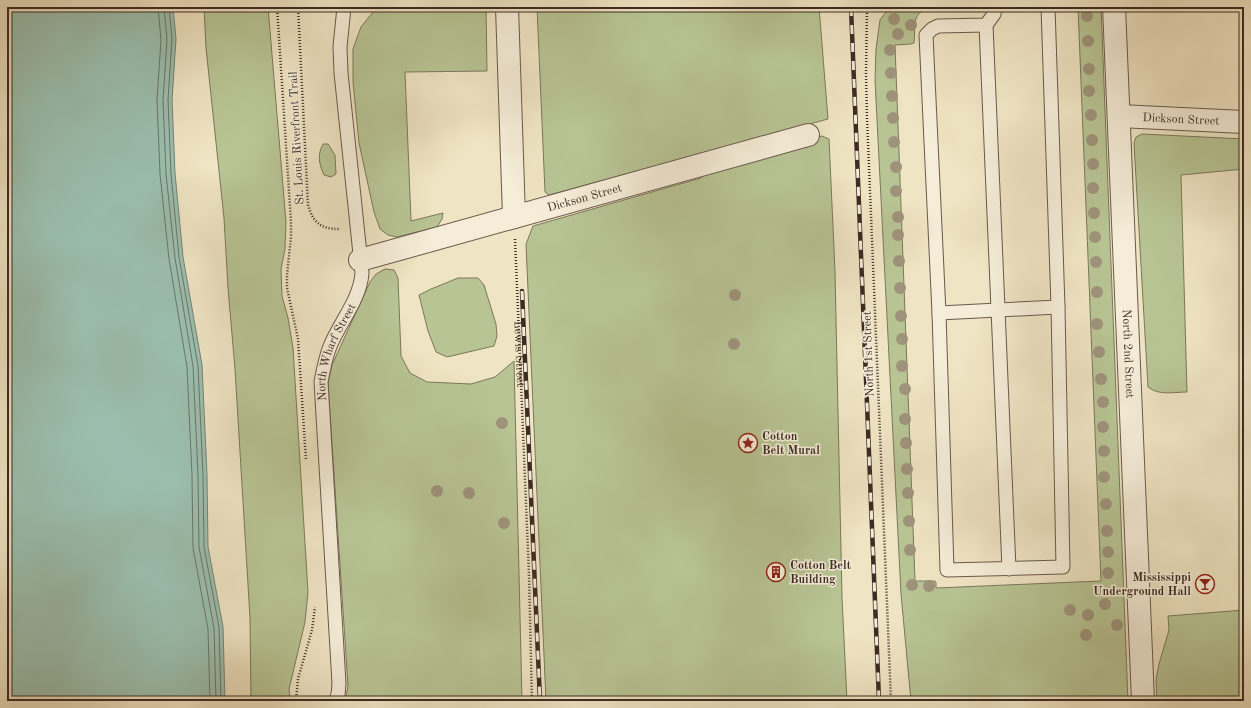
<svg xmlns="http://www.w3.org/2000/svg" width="1251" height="708" viewBox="0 0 1251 708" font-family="'Old Standard TT',serif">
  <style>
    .green { fill: #b8c494; stroke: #7a785c }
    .water { fill: #9bbfae; stroke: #758477 }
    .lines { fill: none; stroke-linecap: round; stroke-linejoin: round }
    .shore { stroke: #6c7569; stroke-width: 1 }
    .lane-casing { stroke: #6a594c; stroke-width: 15 }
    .street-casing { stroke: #6a594c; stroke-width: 24 }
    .path { stroke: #3d2b24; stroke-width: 2.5; stroke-dasharray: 1 2; stroke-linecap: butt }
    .lane { stroke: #f5edd8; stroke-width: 13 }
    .street { stroke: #f5edd8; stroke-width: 22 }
    .rail-casing { stroke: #3d2b24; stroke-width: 4.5 }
    .rail { stroke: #f5edd8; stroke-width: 3; stroke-dasharray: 9; stroke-linecap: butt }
    .tree { fill: #9e937b }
    .labels { text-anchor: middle; stroke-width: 3; stroke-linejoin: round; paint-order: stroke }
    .street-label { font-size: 12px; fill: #3d2b24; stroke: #f5edd8 }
    .poi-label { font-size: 12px; font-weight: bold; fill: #3d2b24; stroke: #f5edd8; text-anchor: start }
  </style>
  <rect width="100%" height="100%" fill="#efe4c3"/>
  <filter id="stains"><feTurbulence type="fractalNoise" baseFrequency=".005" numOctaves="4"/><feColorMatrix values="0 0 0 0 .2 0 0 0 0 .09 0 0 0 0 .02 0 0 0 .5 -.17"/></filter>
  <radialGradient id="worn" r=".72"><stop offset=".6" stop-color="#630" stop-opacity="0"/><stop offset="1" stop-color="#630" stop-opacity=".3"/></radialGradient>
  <!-- green -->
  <path class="green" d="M204,7H268L286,222L285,249L281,269L282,296L288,318L293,348L308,592L305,622L289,689L290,701H251L250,618L235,369L228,288L224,218L206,48Z
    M377,7H486L487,71L405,72L411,221L443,213L442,219L437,227L397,237L388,235L380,229L374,212L359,143L353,82V49L361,27Z
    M537,7H819L828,119L549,195L545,192Z
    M931,7C910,14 916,25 914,43L911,44L895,45L915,581H934L936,582V588L1101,581L1078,7H1101L1128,701H911L901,594L875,80L876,49L880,20L889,8Z
    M1142,134L1244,139V169L1181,175L1187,392C1174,392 1159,396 1148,387L1134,143L1136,137Z
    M822,136L829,139L835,271L842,598L847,701H546L526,244L533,226L701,178L703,171Z
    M323,144H328L335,155L336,174L331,177L324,175C319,164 317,155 323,144Z
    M385,269L394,270L398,278L401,356L410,373L427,382L471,384L495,377L514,361L522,701H345L348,686L328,383L332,365L370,282L376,274Z
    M458,278H478L484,285L496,324L497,336L494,346L447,357L436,352L428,331L419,295L431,289Z
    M1244,610V701H1157L1156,680L1159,664L1169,630L1168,616Z"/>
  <!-- water -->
  <path class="water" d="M7,7H173L176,39L172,100L175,173L183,257L202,365L207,475L208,547L223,627L225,701H7Z"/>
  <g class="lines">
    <!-- shore -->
    <path class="shore" d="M158,7L161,40L157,100L160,174L169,259L187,367L192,475L193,548L208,629L210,701
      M164,7L167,40L163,100L166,174L175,258L193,366L198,475L199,547L214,628L216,701
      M169,7L172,39L168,100L171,174L179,257L198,366L203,475L204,547L219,627L221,701"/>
    <!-- lane casing -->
    <g class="lane-casing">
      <g id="lane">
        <path d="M995,7L994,14L986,25L938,26L932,29L926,35L939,313L1058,307"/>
        <path d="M986,25L1009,569"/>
        <path d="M939,313L947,570L1063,567L1058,307L1048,7"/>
        <path id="s2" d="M335,701L338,695L339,683L321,382C323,371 325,360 329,349C338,324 360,301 362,273L341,73L340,47L344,7"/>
      </g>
    </g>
    <!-- street casing -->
    <g class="street-casing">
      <g id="street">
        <path d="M507,7L514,217"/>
        <path id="s3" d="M1114,7L1143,701"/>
        <path id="s4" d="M1119,116L1244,122"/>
        <path id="s5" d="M360,260L808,135"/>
      </g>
    </g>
    <!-- path -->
    <g class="path">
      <path d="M277,7L291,222V237L287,275V288L298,339L306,460"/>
      <path d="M298,7L308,205C313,222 320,229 339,229"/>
      <path d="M867,7L866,74L867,118L891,701"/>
      <path id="s1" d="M515,239L529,575L532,701"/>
      <path d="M296,701L298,679L312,630L315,607"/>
    </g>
    <!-- lane -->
    <use href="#lane" class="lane"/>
    <!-- street -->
    <use href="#street" class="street"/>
    <!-- rail casing -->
    <g class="rail-casing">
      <path id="rail" d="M851,7L879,701
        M522,291L540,701"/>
    </g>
    <!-- rail -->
    <use href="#rail" class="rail"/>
  </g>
  <!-- trees -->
  <g class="tree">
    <circle cx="1087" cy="16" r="6"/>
    <circle cx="894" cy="19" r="6"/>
    <circle cx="911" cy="25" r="6"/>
    <circle cx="898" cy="34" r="6"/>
    <circle cx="1088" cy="41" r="6"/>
    <circle cx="890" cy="50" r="6"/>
    <circle cx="1089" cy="69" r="6"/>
    <circle cx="891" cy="73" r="6"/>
    <circle cx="1089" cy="91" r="6"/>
    <circle cx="892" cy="96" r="6"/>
    <circle cx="1091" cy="115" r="6"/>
    <circle cx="893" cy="118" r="6"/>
    <circle cx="1092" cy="140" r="6"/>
    <circle cx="894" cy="142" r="6"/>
    <circle cx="1093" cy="164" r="6"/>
    <circle cx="896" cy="167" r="6"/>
    <circle cx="1093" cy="188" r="6"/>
    <circle cx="896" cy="191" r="6"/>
    <circle cx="1094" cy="213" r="6"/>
    <circle cx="898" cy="217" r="6"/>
    <circle cx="898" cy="235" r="6"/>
    <circle cx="1095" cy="237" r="6"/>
    <circle cx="899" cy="261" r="6"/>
    <circle cx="1096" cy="262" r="6"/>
    <circle cx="900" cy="288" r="6"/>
    <circle cx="1097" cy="292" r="6"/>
    <circle cx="735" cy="295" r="6"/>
    <circle cx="901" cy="316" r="6"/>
    <circle cx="1097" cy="324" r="6"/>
    <circle cx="902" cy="339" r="6"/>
    <circle cx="734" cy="344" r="6"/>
    <circle cx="1099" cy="352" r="6"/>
    <circle cx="902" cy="366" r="6"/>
    <circle cx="1101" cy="379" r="6"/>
    <circle cx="905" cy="389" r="6"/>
    <circle cx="1103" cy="402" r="6"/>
    <circle cx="905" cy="419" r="6"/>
    <circle cx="502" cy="423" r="6"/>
    <circle cx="1103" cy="427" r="6"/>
    <circle cx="906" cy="443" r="6"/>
    <circle cx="1104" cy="451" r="6"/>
    <circle cx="907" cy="469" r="6"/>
    <circle cx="1104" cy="477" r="6"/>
    <circle cx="437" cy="491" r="6"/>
    <circle cx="469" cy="493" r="6"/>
    <circle cx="908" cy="493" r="6"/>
    <circle cx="1106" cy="504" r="6"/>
    <circle cx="909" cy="521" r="6"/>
    <circle cx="504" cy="523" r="6"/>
    <circle cx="1107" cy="531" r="6"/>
    <circle cx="910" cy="550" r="6"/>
    <circle cx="1108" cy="552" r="6"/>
    <circle cx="1108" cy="573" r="6"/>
    <circle cx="912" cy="585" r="6"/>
    <circle cx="929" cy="586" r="6"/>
    <circle cx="1105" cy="604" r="6"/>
    <circle cx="1070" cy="610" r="6"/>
    <circle cx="1088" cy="615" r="6"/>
    <circle cx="1117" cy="625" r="6"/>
    <circle cx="1086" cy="635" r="6"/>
  </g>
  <!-- icons -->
  <defs>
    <g id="sight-ring" transform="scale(1)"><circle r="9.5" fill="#f5edd8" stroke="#8f2418" stroke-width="1.5"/><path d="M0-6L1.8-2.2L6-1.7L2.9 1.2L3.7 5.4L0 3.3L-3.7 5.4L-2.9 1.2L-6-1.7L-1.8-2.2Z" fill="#8f2418"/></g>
    <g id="building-ring" transform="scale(1)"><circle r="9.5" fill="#f5edd8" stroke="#8f2418" stroke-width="1.5"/><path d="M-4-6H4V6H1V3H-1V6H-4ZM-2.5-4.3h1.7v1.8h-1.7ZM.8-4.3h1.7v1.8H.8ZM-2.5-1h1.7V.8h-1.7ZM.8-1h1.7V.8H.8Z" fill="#8f2418"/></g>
    <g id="bar-ring" transform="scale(1)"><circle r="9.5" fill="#f5edd8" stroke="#8f2418" stroke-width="1.5"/><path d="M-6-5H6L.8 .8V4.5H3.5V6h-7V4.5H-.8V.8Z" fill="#8f2418"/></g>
  </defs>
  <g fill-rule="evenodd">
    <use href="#sight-ring" x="748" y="443"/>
    <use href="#building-ring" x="776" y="572"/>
    <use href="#bar-ring" x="1205" y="584"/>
  </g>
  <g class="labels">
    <!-- street labels -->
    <g class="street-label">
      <text dy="4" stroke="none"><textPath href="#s4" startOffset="62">Dickson Street</textPath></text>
      <text transform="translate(296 138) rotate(-93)" y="4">St. Louis Riverfront Trail</text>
      <text dy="4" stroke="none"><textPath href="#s5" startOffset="233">Dickson Street</textPath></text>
      <text dy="4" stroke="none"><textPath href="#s2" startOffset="353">North Wharf Street</textPath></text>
      <text dy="4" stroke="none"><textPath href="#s1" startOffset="115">Lewis Street</textPath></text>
      <text transform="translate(868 354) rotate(-92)" y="4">North 1st Street</text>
      <text dy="4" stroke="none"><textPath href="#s3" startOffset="347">North 2nd Street</textPath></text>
    </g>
    <!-- poi labels -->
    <g class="poi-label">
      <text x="762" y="440">Cotton<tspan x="762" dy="14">Belt Mural</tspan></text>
      <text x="790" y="569">Cotton Belt<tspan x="790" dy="14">Building</tspan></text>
      <text x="1191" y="581" text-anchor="end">Mississippi<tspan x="1191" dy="14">Underground Hall</tspan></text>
    </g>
  </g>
  <!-- margin -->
  <rect width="1251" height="708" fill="none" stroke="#efe4c3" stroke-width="24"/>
  <rect x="8" y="8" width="1235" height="692" fill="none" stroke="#3d2b24" stroke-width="2"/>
  <rect x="12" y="12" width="1227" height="684" fill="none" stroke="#3d2b24"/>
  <rect width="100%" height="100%" filter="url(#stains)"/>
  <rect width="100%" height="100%" fill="url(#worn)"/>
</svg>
